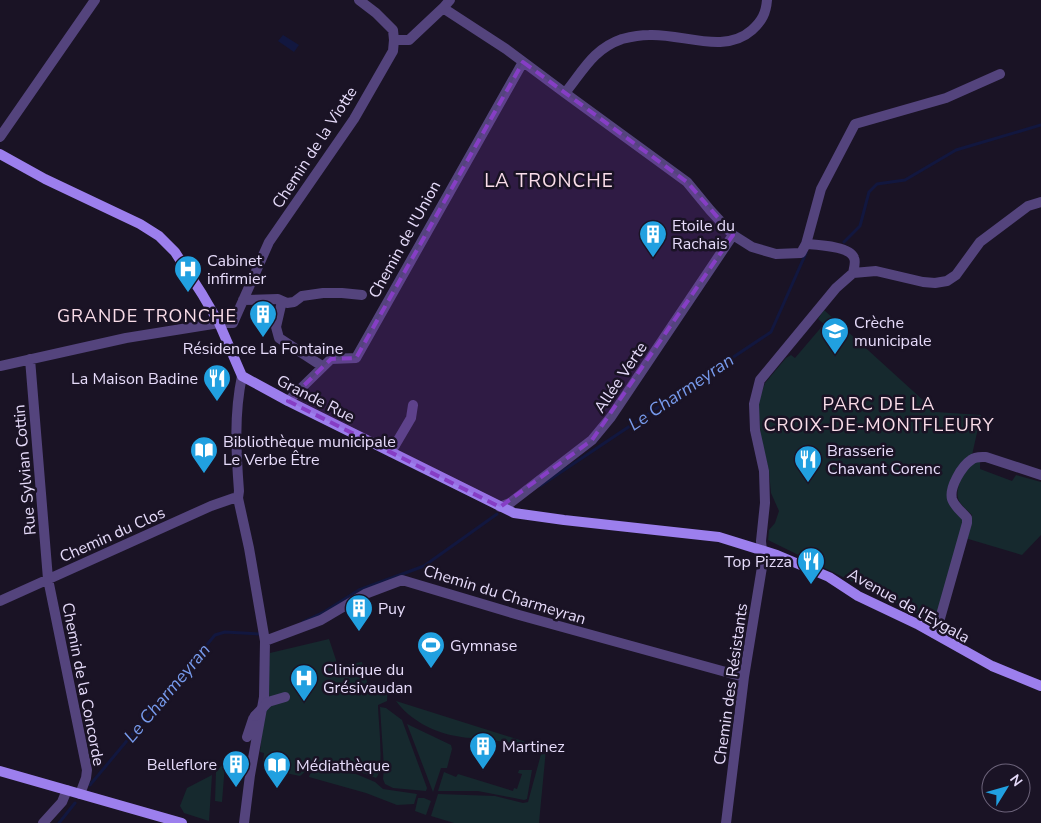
<svg xmlns="http://www.w3.org/2000/svg" width="1041" height="823" viewBox="0 0 1041 823" font-family="'Nunito Sans',sans-serif">
  <style>
    .green { fill: #16292e }
    .water { fill: #12173f }
    .lines { fill: none; stroke-linecap: round; stroke-linejoin: round }
    .stream { stroke: #12173f; stroke-width: 3 }
    .street { stroke: #54447d; stroke-width: 10 }
    .secondary { stroke: #9c7fed; stroke-width: 10 }
    .street-bridge { stroke: #54447d; stroke-width: 10 }
    .marked { fill: #863ec5; fill-opacity: 0.2; stroke: #863ec5; stroke-width: 4; stroke-dasharray: 10 6; stroke-linejoin: round }
    .labels { text-anchor: middle; stroke-width: 5; stroke-linejoin: round; paint-order: stroke }
    .street-label { font-size: 16px; fill: #e6dbfa; stroke: #1a1325 }
    .poi-label { font-size: 16px; fill: #e6dbfa; stroke: #1a1325; text-anchor: start }
    .neighbourhood-label { font-size: 18px; letter-spacing: 1px; fill: #fadde9; stroke: #1a1325 }
    .water-label { font-size: 18px; font-style: italic; fill: #779aec; stroke: #1a1325 }
    .quarter-label { font-size: 19px; letter-spacing: 1px; fill: #fadde9; stroke: #1a1325 }
  </style>
  <rect width="100%" height="100%" fill="#1a1325"/>
  <!-- green -->
  <path class="green" d="M824,310L936,412L981,415L972,455L951,488L964,521L936,623L768,540L769,530L775,523L779,511L771,493L769,471L761,439L758,403L765,383L786,358L791,355L795,358L824,324L818,319Z
    M973,461H980V469L1012,481L1016,475L1041,482V535L1022,555L965,538L972,515C959,502 954,500 960,481C963,472 966,468 973,461Z
    M329,639L338,666L362,662L369,690L388,682L387,701L378,705C378,719 385,770 376,778C362,772 323,760 309,768C306,770 303,774 300,776L271,770L263,763L264,753L260,752L270,653Z
    M396,701L529,743V748C519,745 509,742 498,741C484,738 470,739 456,736C433,732 410,720 396,701Z
    M380,707L386,708L402,720L427,788L426,791L393,788L385,784L383,779L384,768Z
    M407,724L451,745L452,749L447,768H441L433,792Z
    M543,747L546,749L539,823H454L431,816L438,794L495,796L523,803L528,802Z
    M223,764H225L222,802L215,801L216,772Z
    M318,770L356,774L375,782L383,789L417,794L414,804L397,805L366,793L309,777L310,774Z
    M519,770H532L527,799L524,800L478,791H438L444,772L456,777L458,774L513,791L514,788L517,789L522,774L518,773Z
    M212,775L209,821L184,813L180,806L187,788Z
    M418,798H424L431,801L426,815L415,811Z"/>
  <!-- water -->
  <path class="water" d="M283,35L299,45L294,52L278,41Z"/>
  <g class="lines">
    <!-- stream -->
    <path class="stream" d="M844,242L860,226L869,192L877,184L905,180L956,150L1041,125
      M540,486L771,332L806,253
      M303,622L324,612L359,590L424,566L497,514
      M90,785L215,635L225,632L259,634
      M59,823L75,803"/>
    <!-- street -->
    <path class="street" d="M359,0L376,13L393,30L394,40
      M443,8L506,49L565,93L687,182L710,210L733,235L752,247L776,254L801,253L806,244L821,189L855,124L946,98L1000,74
      M565,93C583,71 593,49 622,39C630,37 640,35 649,35C682,33 724,55 752,30C762,21 766,13 767,0
      M0,137L95,0
      M806,244C817,245 850,246 854,258C856,262 854,268 853,273
      M243,300L278,299L287,303L294,302L302,296L323,293H342L362,295
      M282,301L276,327L279,338L322,366
      M30,359L48,579L87,770L86,778L80,794
      M0,366L126,338L219,323H233L269,242L354,119L393,51L394,40H409L443,8L450,0
      M242,376C234,414 236,452 239,491L238,498L249,548L265,641L264,697L250,775L244,823
      M288,401L331,359L356,358L523,62
      M391,452L411,418L413,405
      M500,507L510,503L592,440L611,417L733,235
      M0,601L211,506L234,498H238
      M934,633L939,622L967,523V518C962,512 954,506 952,499C949,487 962,466 971,460C976,456 981,457 986,457L1041,475
      M265,641L321,620L365,594L402,580L519,615L744,677
      M268,702L285,697
      M247,737L253,719L255,716
      M43,823L62,802L67,790
      M726,823L744,677L763,561L761,541L765,503L764,471L755,430L754,404L760,380L836,288L853,273L876,271L923,282L935,283L947,281L956,275L980,242L1028,206L1041,202"/>
    <!-- secondary -->
    <path class="secondary" d="M0,154L45,179L140,224L159,236L175,252L202,294L219,323L242,376L288,401L514,513L564,520L719,537L777,555L829,577L858,596L917,624L992,666L1041,686
      M0,771L182,823"/>
    <!-- street-bridge -->
    <path class="street-bridge" d="M255,716L268,702"/>
  </g>
  <!-- marked area -->
  <path class="marked" d="M523,62L687,182L733,235L592,440L500,507L288,401L331,359L356,358Z"/>
  <!-- icons -->
  <defs>
    <g id="building-pin" transform="scale(1.4375)"><path d="M0 17L-7.5 6A9.5 9.5 0 1 1 7.5 6Z" fill="#21a0e0" stroke="#1a1325"/><path d="M-4-6H4V6H1V3H-1V6H-4ZM-2.5-4.3h1.7v1.8h-1.7ZM.8-4.3h1.7v1.8H.8ZM-2.5-1h1.7V.8h-1.7ZM.8-1h1.7V.8H.8Z" fill="#fff"/></g>
    <g id="hospital-pin" transform="scale(1.4375)"><path d="M0 17L-7.5 6A9.5 9.5 0 1 1 7.5 6Z" fill="#21a0e0" stroke="#1a1325"/><path d="M-5-5h3v3.5h4V-5h3V5h-3V1.5h-4V5h-3Z" fill="#fff"/></g>
    <g id="school-pin" transform="scale(1.4375)"><path d="M0 17L-7.5 6A9.5 9.5 0 1 1 7.5 6Z" fill="#21a0e0" stroke="#1a1325"/><path d="M0-5L7-2L0 1L-7-2ZM-4 1L0 2.5L4 1V4Q0 6-4 4Z" fill="#fff"/></g>
    <g id="restaurant-pin" transform="scale(1.4375)"><path d="M0 17L-7.5 6A9.5 9.5 0 1 1 7.5 6Z" fill="#21a0e0" stroke="#1a1325"/><path d="M-5-6h1v4h1v-4h1v4h1v-4h1v5L-1.5 .5V6h-2V.5L-5-1ZM5-6V6H3V1.5H1.5Q1.5-4 5-6Z" fill="#fff"/></g>
    <g id="library-pin" transform="scale(1.4375)"><path d="M0 17L-7.5 6A9.5 9.5 0 1 1 7.5 6Z" fill="#21a0e0" stroke="#1a1325"/><path d="M-6-4Q-3-5.5-.7-3.5V5Q-3 3-6 4ZM6-4Q3-5.5 .7-3.5V5Q3 3 6 4Z" fill="#fff"/></g>
    <g id="stadium-pin" transform="scale(1.4375)"><path d="M0 17L-7.5 6A9.5 9.5 0 1 1 7.5 6Z" fill="#21a0e0" stroke="#1a1325"/><path d="M0-5a6.5 5 0 1 0 0 10a6.5 5 0 1 0 0-10ZM-3.5-1.8h7v3.6h-7Z" fill="#fff"/></g>
  </defs>
  <g fill-rule="evenodd">
    <use href="#building-pin" x="653" y="234"/>
    <use href="#hospital-pin" x="188" y="269"/>
    <use href="#building-pin" x="263" y="314"/>
    <use href="#school-pin" x="835" y="331"/>
    <use href="#restaurant-pin" x="217" y="378"/>
    <use href="#library-pin" x="204" y="450"/>
    <use href="#restaurant-pin" x="808" y="459"/>
    <use href="#restaurant-pin" x="811" y="561"/>
    <use href="#building-pin" x="359" y="608"/>
    <use href="#stadium-pin" x="431" y="645"/>
    <use href="#hospital-pin" x="304" y="678"/>
    <use href="#building-pin" x="483" y="746"/>
    <use href="#building-pin" x="236" y="764"/>
    <use href="#library-pin" x="277" y="765"/>
  </g>
  <g class="labels">
    <!-- street labels -->
    <g class="street-label">
      <text transform="translate(314 147) rotate(-57)" y="6">Chemin de la Viotte</text>
      <text transform="translate(404 239) rotate(-61)" y="6">Chemin de l'Union</text>
      <text transform="translate(620 377) rotate(-56)" y="6">Allée Verte</text>
      <text transform="translate(316 398) rotate(27)" y="6">Grande Rue</text>
      <text transform="translate(24 470) rotate(-95)" y="6">Rue Sylvian Cottin</text>
      <text transform="translate(112 534) rotate(-24)" y="6">Chemin du Clos</text>
      <text transform="translate(505 594) rotate(17)" y="6">Chemin du Charmeyran</text>
      <text transform="translate(909 605) rotate(29)" y="6">Avenue de l'Eygala</text>
      <text transform="translate(84 684) rotate(79)" y="6">Chemin de la Concorde</text>
      <text transform="translate(730 684) rotate(-82)" y="6">Chemin des Résistants</text>
    </g>
    <!-- poi labels -->
    <g class="poi-label">
      <text x="672" y="231">Etoile du<tspan x="672" dy="18">Rachais</tspan></text>
      <text x="207" y="266">Cabinet<tspan x="207" dy="18">infirmier</tspan></text>
      <text x="854" y="328">Crèche<tspan x="854" dy="18">municipale</tspan></text>
      <text x="263" y="354" text-anchor="middle">Résidence La Fontaine</text>
      <text x="198" y="384" text-anchor="end">La Maison Badine</text>
      <text x="223" y="447">Bibliothèque municipale<tspan x="223" dy="18">Le Verbe Être</tspan></text>
      <text x="827" y="456">Brasserie<tspan x="827" dy="18">Chavant Corenc</tspan></text>
      <text x="792" y="567" text-anchor="end">Top Pizza</text>
      <text x="378" y="614">Puy</text>
      <text x="450" y="651">Gymnase</text>
      <text x="323" y="675">Clinique du<tspan x="323" dy="18">Grésivaudan</tspan></text>
      <text x="502" y="752">Martinez</text>
      <text x="217" y="770" text-anchor="end">Belleflore</text>
      <text x="296" y="771">Médiathèque</text>
    </g>
    <!-- neighbourhood labels -->
    <g class="neighbourhood-label">
      <text x="147" y="322">GRANDE TRONCHE</text>
      <text x="879" y="410">PARC DE LA<tspan x="879" dy="21">CROIX-DE-MONTFLEURY</tspan></text>
    </g>
    <!-- water labels -->
    <g class="water-label">
      <text transform="translate(681 392) rotate(-34)" y="6">Le Charmeyran</text>
      <text transform="translate(167 693) rotate(-50)" y="6">Le Charmeyran</text>
    </g>
    <!-- quarter labels -->
    <g class="quarter-label">
      <text x="549" y="187">LA TRONCHE</text>
    </g>
  </g>
  <!-- north arrow -->
  <g transform="translate(1006 788) rotate(53)"><circle r="24" fill="#1a1325" stroke="#6c637a"/>
  <path d="M0-4L9 19L0 12L-9 19Z" fill="#21a0e0"/>
  <text y="-8" font-size="14" font-weight="bold" text-anchor="middle" fill="#e6dbfa">N</text>
  </g>
</svg>
